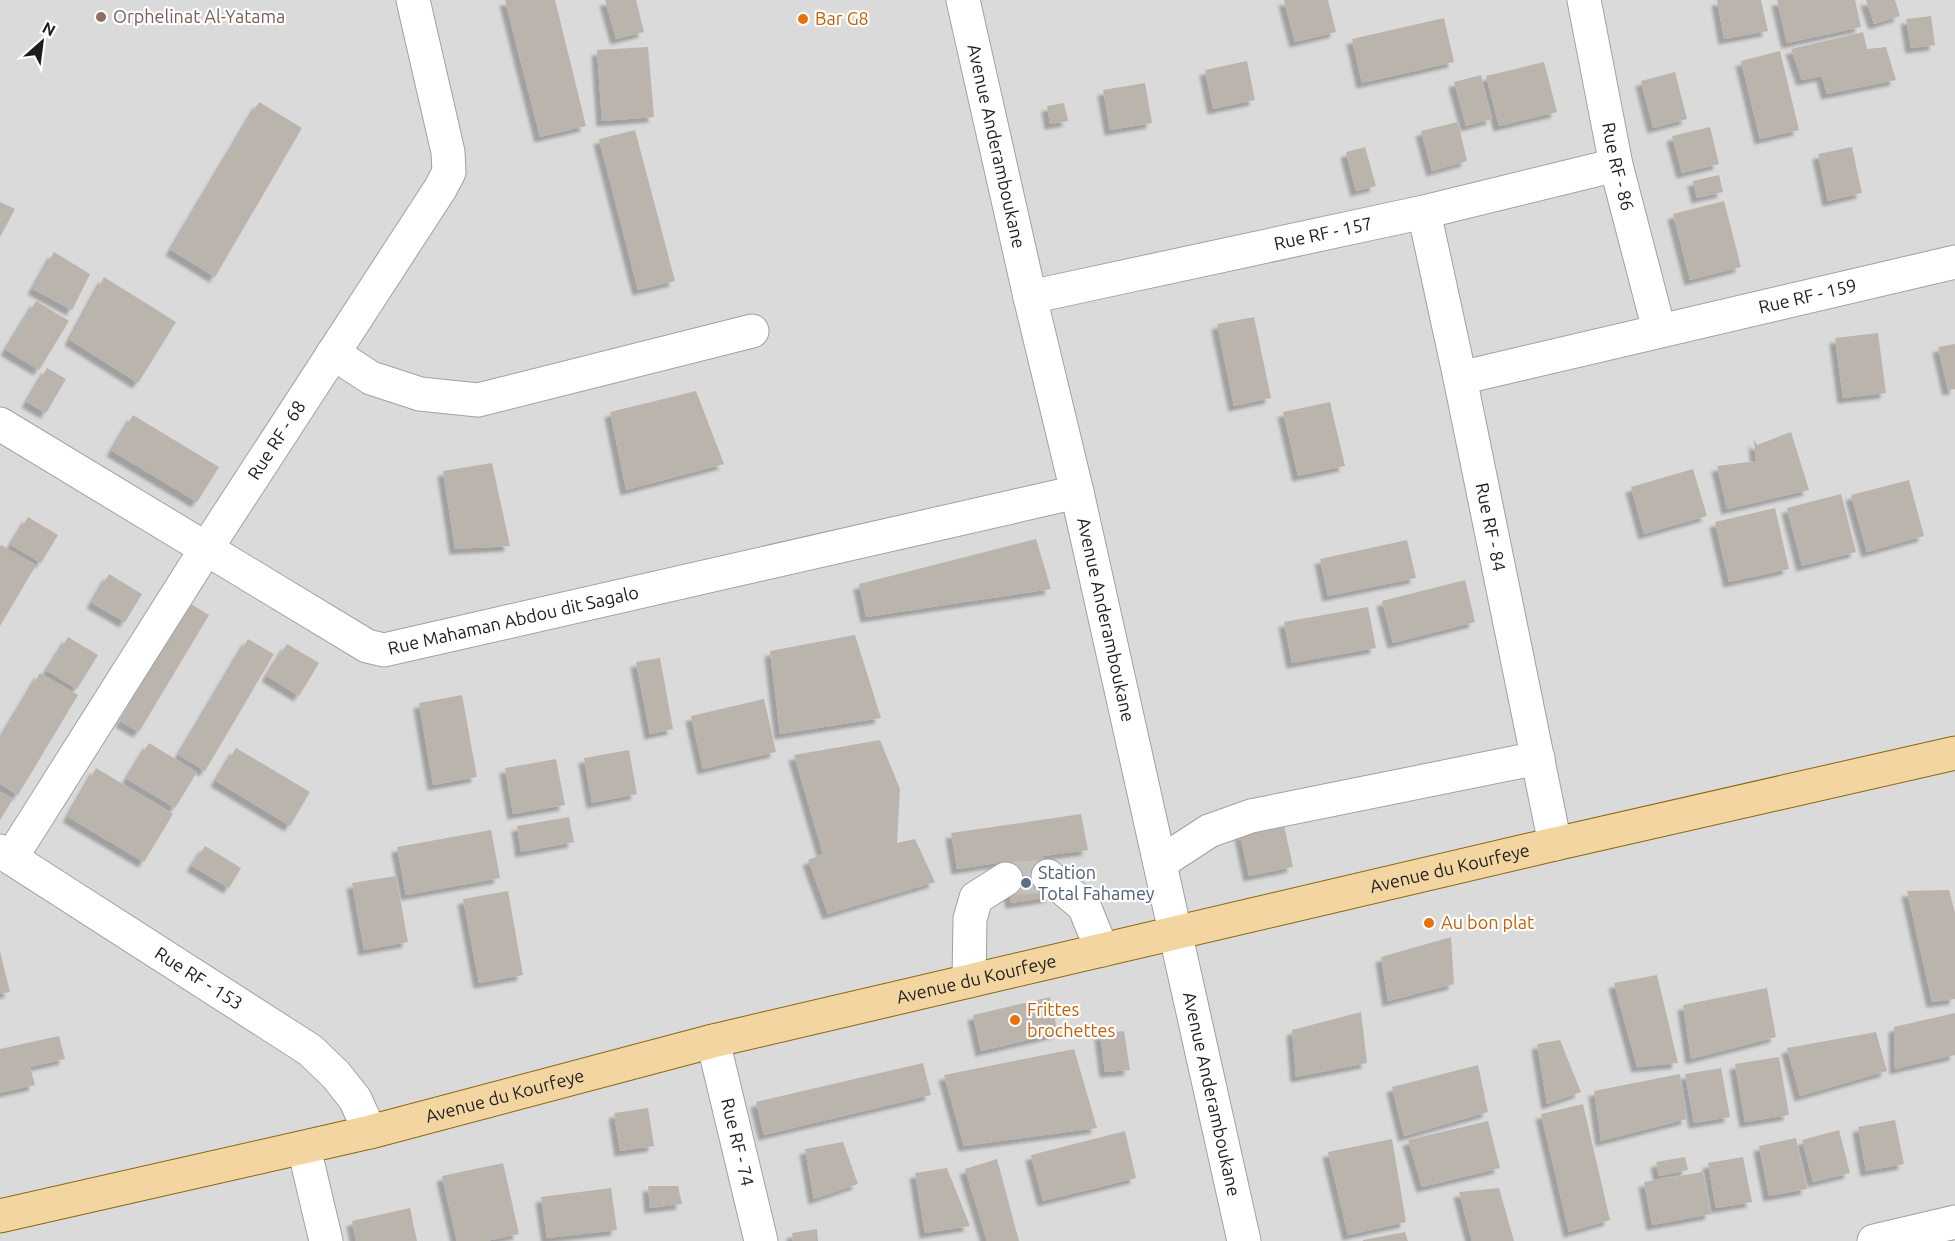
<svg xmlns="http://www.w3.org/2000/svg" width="1955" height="1241" viewBox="0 0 1955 1241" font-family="Ubuntu,sans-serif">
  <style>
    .residential { fill: #dbdada }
    .building { fill: #bab4ad; filter: url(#shadow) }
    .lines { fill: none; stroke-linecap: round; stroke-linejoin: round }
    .minor-tunnel { stroke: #c3c1bb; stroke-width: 33; stroke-dasharray: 33 16; stroke-linecap: butt }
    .minor-casing { stroke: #a1a1a1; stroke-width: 35 }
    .major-casing { stroke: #88670d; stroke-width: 35 }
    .minor { stroke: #fff; stroke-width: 33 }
    .major { stroke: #f3d5a2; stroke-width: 33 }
    .education-dot { fill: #8d6e63; stroke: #fff; stroke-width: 2 }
    .food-dot { fill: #e8710a; stroke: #fff; stroke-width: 2 }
    .service-dot { fill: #5c6f8a; stroke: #fff; stroke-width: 2 }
    .labels { text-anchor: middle; stroke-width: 4.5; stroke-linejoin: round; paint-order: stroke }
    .education-label { font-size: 18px; fill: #785e54; stroke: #fff; text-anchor: start }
    .food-label { font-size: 18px; fill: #c56008; stroke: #fff; text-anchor: start }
    .street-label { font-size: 18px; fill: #1d1d1d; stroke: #fff }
    .service-label { font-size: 18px; fill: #4e5e75; stroke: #fff; text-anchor: start }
  </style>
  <defs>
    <filter id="shadow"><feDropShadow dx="-5.5" dy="5.5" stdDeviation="1.5" flood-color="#0004"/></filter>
  </defs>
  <rect width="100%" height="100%" fill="#edeae3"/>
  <!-- residential -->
  <path class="residential" d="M0,0H1955V1241H0Z"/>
  <!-- building -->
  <path class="building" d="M505,0H555L586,126L540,137Z
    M605,0H636L644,32L616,39Z
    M1284,0H1328L1336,32L1295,42Z
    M1717,0H1761L1768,31L1724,39Z
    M1777,0H1855L1861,27L1787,43Z
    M1866,0H1895L1900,16L1874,24Z
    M1931,16L1935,45L1911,48L1906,19Z
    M1444,18L1454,62L1362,83L1352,39Z
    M1863,32L1867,49L1886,47L1896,80L1827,94L1822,76L1802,80L1791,49Z
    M648,47L654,117L602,121L597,50Z
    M1780,51L1799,130L1760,139L1741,61Z
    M1247,61L1255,100L1213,109L1205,70Z
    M1544,62L1557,112L1499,126L1486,76Z
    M1675,72L1687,119L1653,128L1641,81Z
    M1481,75L1492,119L1466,126L1454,82Z
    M1145,83L1152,123L1110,130L1103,90Z
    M259,102L302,128L215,277L171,250Z
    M1064,103L1068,121L1050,124L1047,106Z
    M1458,122L1467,161L1432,171L1421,131Z
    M1710,127L1719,164L1682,173L1672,136Z
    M635,130L675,281L638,290L599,139Z
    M1365,147L1376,186L1356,191L1346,152Z
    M1852,147L1862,193L1828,201L1818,154Z
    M1719,175L1723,192L1697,198L1693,181Z
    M1724,201L1741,267L1690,280L1673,214Z
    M0,202L15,209L0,237Z
    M54,252L90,274L72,310L33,289Z
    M104,277L176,322L138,383L70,340Z
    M36,301L69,321L39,370L6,350Z
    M1254,317L1271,398L1234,406L1217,324Z
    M1878,333L1886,393L1843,398L1835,338Z
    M1955,344V389L1948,390L1938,347Z
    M47,368L66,379L46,413L27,402Z
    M696,391L724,464L626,490L610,412Z
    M1330,402L1345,466L1298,476L1283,412Z
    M133,415L219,467L197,502L112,451Z
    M1791,432L1809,490L1727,509L1717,466L1756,461L1754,439L1757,445Z
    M492,463L510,546L455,549L443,471Z
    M1693,469L1707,516L1644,534L1631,487Z
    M1909,480L1924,536L1867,552L1851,495Z
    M1841,494L1856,552L1802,566L1787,508Z
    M1775,508L1789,569L1729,582L1715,522Z
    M28,517L58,535L41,563L11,545Z
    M1036,539L1051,589L866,617L859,584Z
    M1407,540L1416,578L1328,596L1320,559Z
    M1,545L36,565L0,626V546Z
    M109,574L142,594L125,622L92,603Z
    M1465,580L1475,622L1393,643L1382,601Z
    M191,604L209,615L139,732L121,722Z
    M1368,607L1376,648L1292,663L1284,622Z
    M855,635L881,718L780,734L770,651Z
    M68,637L98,655L77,689L47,671Z
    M248,639L274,654L205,771L179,755Z
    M287,644L319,663L299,696L267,676Z
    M660,658L673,729L650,734L636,662Z
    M40,673L78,695L18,795L0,784V740Z
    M462,695L477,777L433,785L419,703Z
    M764,699L776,752L703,769L691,716Z
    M880,740L900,789L897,843L915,839L935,882L828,914L808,860L823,854L794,755Z
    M149,743L197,772L175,808L127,779Z
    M236,748L310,792L290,826L216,781Z
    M629,750L637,794L592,803L584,758Z
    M556,759L565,805L513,814L505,768Z
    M96,768L173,814L144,862L68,817Z
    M0,792L13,799L0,820Z
    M1081,814L1088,850L1043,856L1051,897L1011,903L1003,862L957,869L951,833Z
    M569,817L574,842L521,852L517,826Z
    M1284,825L1293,867L1249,876L1240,834Z
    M491,830L500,878L406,895L397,847Z
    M205,846L241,868L229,888L192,866Z
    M396,876L408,942L364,950L352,883Z
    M1949,890L1955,913V999L1932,1002L1907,891Z
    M508,891L523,975L479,983L463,899Z
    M1451,937L1454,984L1388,1001L1381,957Z
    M0,951L10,992L0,994Z
    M1657,975L1678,1063L1637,1067L1614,983Z
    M1767,988L1776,1037L1691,1059L1683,1005Z
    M1050,997L1058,1033L981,1051L973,1015Z
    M1361,1012L1367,1063L1296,1077L1292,1030Z
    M1955,1013V1055L1895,1069L1894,1027Z
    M1124,1031L1130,1070L1105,1072L1100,1034Z
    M1876,1032L1887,1071L1800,1096L1787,1048Z
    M59,1036L65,1059L30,1067L35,1085L0,1093V1049Z
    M1560,1040L1581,1092L1547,1104L1537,1044Z
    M1074,1049L1097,1128L964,1146L944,1075Z
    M1779,1057L1789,1115L1745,1122L1735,1064Z
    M923,1063L931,1095L764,1135L756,1102Z
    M1478,1065L1488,1112L1404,1136L1392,1087Z
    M1721,1068L1730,1117L1694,1123L1685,1074Z
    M1680,1074L1687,1119L1601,1141L1594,1091Z
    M1583,1104L1610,1220L1569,1232L1541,1114Z
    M648,1108L654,1146L620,1151L614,1113Z
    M1895,1120L1904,1164L1866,1171L1858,1127Z
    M1488,1121L1500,1168L1422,1187L1408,1140Z
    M1839,1130L1850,1173L1813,1182L1802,1140Z
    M1125,1131L1136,1178L1043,1201L1031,1155Z
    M1796,1138L1807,1189L1769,1196L1759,1146Z
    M1392,1139L1406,1222L1348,1235L1328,1152Z
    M843,1142L858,1184L814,1199L805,1149Z
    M1685,1157L1688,1170L1659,1176L1656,1162Z
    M1743,1157L1752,1202L1716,1208L1708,1163Z
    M997,1159L1019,1241H987L965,1169Z
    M503,1163L519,1234L486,1241H457L442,1176Z
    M947,1168L970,1226L925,1233L915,1173Z
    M1703,1172L1711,1214L1652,1225L1644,1182Z
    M648,1186H678L682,1204L650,1208Z
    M611,1188L617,1230L547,1238L541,1197Z
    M1499,1188L1514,1241H1472L1459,1192Z
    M410,1208L417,1241H356L352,1221Z
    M817,1229L818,1241H793L792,1233Z
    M1405,1232L1408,1241H1363V1240Z"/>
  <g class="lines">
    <!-- minor-tunnel -->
    <path class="minor-tunnel" d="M1006,879L1048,876"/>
    <!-- minor casing -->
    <g class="minor-casing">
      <g id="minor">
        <path id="s1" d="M963,0L1030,297L1077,492L1244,1241"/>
        <path id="s2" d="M1584,0L1616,165L1659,330"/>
        <path id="s3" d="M1424,212L1460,378L1555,844"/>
        <path id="s4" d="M1030,297L1424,212L1616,165"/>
        <path d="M333,353L371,378L420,394L478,400L752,331"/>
        <path id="s5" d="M1460,378L1955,262"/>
        <path id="s6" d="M0,424L367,646L384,650L1077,492"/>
        <path id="s7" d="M0,851L310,1050L336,1075L355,1099L370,1132"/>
        <path id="s8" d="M11,858L206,549L440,189L449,172L448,152L413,0"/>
        <path d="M1160,863L1209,831L1251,816L1538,758"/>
        <path d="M1048,876L1084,906L1102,950"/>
        <path d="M969,981L970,919L976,898L1006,879"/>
        <path id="s9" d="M713,1041L761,1241"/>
        <path d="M304,1148L326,1241"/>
        <path d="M1874,1241L1955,1222"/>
      </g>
    </g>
    <!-- major casing -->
    <g class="major-casing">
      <g id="major">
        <path id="s10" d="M0,1216L370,1132L713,1041L1555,844L1955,753"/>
      </g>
    </g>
    <!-- minor -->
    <use href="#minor" class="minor"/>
    <!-- major -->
    <use href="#major" class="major"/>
  </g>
  <!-- markers -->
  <circle class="education-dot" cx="101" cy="17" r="6"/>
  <g class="food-dot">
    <circle cx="803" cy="19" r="6"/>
    <circle cx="1429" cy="923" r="6"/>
    <circle cx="1015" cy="1020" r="6"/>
  </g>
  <circle class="service-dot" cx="1026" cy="883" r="6"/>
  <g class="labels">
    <!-- education labels -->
    <g class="education-label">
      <text x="113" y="23">Orphelinat Al-Yatama</text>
    </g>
    <!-- food labels -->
    <g class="food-label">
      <text x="815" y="25">Bar G8</text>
      <text x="1441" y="929">Au bon plat</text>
      <text x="1027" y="1016">Frittes<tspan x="1027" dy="21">brochettes</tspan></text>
    </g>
    <!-- street labels -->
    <g class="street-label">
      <text dy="6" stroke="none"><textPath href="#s1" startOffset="150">Avenue Anderamboukane</textPath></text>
      <text dy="6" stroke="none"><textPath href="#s2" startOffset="170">Rue RF - 86</textPath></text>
      <text dy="6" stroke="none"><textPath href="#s4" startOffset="300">Rue RF - 157</textPath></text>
      <text dy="6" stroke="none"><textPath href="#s5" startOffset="357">Rue RF - 159</textPath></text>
      <text dy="6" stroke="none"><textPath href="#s8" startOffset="495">Rue RF - 68</textPath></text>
      <text dy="6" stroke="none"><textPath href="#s3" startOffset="322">Rue RF - 84</textPath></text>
      <text dy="6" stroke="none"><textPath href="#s6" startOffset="579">Rue Mahaman Abdou dit Sagalo</textPath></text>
      <text dy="6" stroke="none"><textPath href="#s1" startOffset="636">Avenue Anderamboukane</textPath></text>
      <text dy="6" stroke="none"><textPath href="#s10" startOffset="1491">Avenue du Kourfeye</textPath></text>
      <text dy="6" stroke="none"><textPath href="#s7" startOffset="236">Rue RF - 153</textPath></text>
      <text dy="6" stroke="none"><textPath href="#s10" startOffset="1005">Avenue du Kourfeye</textPath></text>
      <text dy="6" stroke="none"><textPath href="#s1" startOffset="1122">Avenue Anderamboukane</textPath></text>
      <text dy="6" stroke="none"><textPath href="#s10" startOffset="519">Avenue du Kourfeye</textPath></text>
      <text dy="6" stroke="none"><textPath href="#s9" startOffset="104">Rue RF - 74</textPath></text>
    </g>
    <!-- service labels -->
    <g class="service-label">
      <text x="1038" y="879">Station<tspan x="1038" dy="21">Total Fahamey</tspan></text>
    </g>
  </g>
  <!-- north arrow -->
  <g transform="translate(42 42) rotate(28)" stroke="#ffffff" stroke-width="4.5" paint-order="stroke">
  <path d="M0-4.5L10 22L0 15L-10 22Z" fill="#1d1d1d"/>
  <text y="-9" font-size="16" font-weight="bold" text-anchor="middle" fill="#1d1d1d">N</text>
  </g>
</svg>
